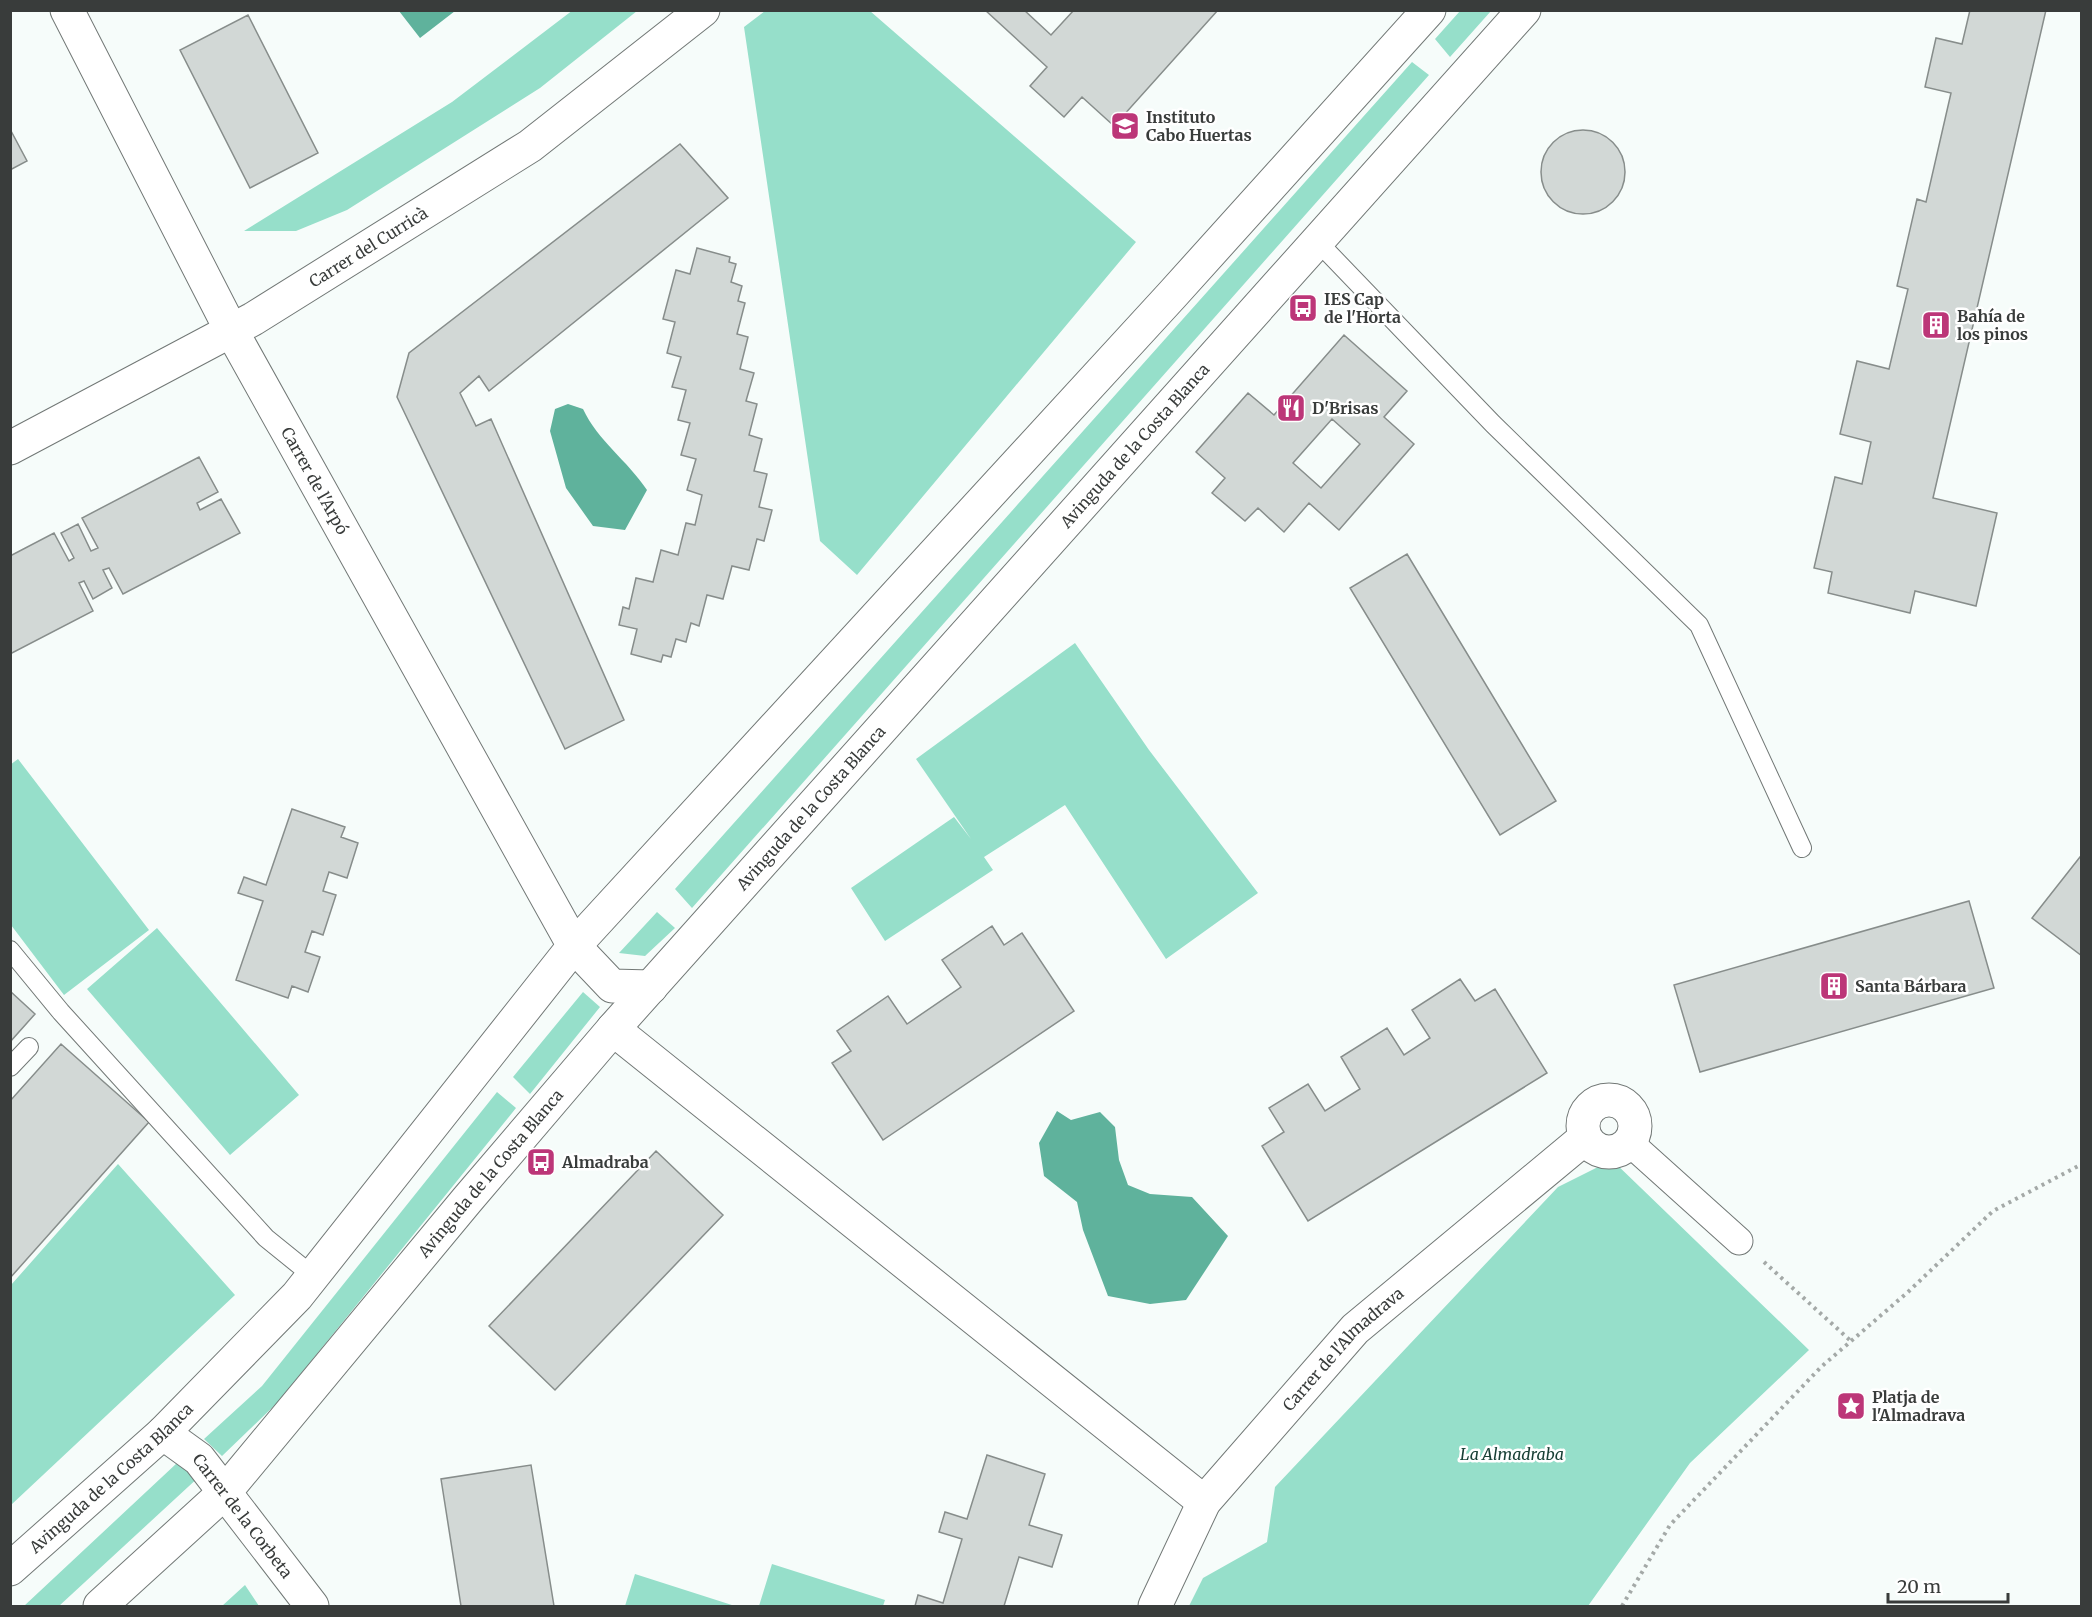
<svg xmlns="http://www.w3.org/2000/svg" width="2092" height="1617" viewBox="0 0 2092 1617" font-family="Merriweather,serif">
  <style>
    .green { fill: #96dfca }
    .water { fill: #5fb29c }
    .building { fill: #d2d8d6; stroke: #878d8b; stroke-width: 1.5; fill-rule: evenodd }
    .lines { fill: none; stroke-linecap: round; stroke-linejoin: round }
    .service-casing { stroke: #727876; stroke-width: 20 }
    .pedestrian-casing { stroke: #727876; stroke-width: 29 }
    .minor-casing { stroke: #727876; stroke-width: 35 }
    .tertiary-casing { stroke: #727876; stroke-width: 35 }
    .path { stroke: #a4a9a7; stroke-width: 4; stroke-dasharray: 3 4.5; stroke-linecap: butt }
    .service { stroke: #fff; stroke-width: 18 }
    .pedestrian { stroke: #fff; stroke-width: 27 }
    .minor { stroke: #fff; stroke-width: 33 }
    .tertiary { stroke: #fff; stroke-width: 33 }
    .labels { text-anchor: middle; stroke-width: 5; stroke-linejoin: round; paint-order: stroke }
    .poi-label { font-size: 16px; font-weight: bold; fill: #393c3b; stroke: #fff; text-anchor: start }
    .street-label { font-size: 16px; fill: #393c3b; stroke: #fff }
    .park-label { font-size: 16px; font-style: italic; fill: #194036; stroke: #fff }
  </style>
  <rect width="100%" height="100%" fill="#f6fcfa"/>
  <!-- green -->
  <path class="green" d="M573,10L637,11L540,88L347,210L296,231H244L452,102Z
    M765,11H870L1136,242L857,575L820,541L744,27Z
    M1460,11H1491L1450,57L1435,39Z
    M1412,62L1429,75L692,908L675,889Z
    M1075,643L1149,750L1258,893L1166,959L1065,805L984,857L993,870L885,941L851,888L954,817L971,839L916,759Z
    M18,759L149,930L64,995L11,925L10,765Z
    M657,912L675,928L645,956L619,953Z
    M157,928L299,1095L230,1155L87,989Z
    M583,992L600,1007L530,1094L513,1077Z
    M497,1092L516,1108L278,1402L222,1456L204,1439L262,1386Z
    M1612,1160L1809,1350L1690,1463L1588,1606H1189L1203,1578L1267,1542L1275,1487L1558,1187Z
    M118,1164L235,1295L11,1505V1285Z
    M177,1463L201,1475L59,1606H24Z
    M772,1564L885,1600L883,1606H759Z
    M635,1574L735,1606H625Z
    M245,1585L259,1606H222Z"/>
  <!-- water -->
  <path class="water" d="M399,11H455L420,38Z
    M568,404L583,409C598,441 627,460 647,490L625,530L593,526L566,488L550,431L555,409Z
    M1057,1111L1071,1120L1100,1112L1115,1127L1119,1160L1128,1185L1150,1194L1192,1197L1228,1236L1186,1300L1150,1304L1108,1296L1083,1230L1077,1202L1044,1176L1039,1143Z"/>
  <!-- building -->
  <path class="building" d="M985,10H1024L1051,35L1074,10H1218L1114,126L1082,97L1064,117L1030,86L1047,67Z
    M1970,10H2046L1933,498L1997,513L1976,606L1915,591L1910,613L1828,593L1832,572L1814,568L1835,477L1862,484L1871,442L1840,434L1857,361L1889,369L1908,289L1897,286L1917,199L1926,202L1951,93L1925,87L1936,38L1962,44Z
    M248,15L318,153L250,188L180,50Z
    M10,129L27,161L10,170Z
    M1541 172a42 42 0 1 1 84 0a42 42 0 1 1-84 0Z
    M680,144L728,198L489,391L479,376L460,393L476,426L491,419L624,720L565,749L397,397L409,353Z
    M697,248L730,257L729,262L736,264L731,282L742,286L738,301L745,303L737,334L748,337L740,369L754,373L746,401L757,404L749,435L762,439L754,471L767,474L759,507L772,510L764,541L757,539L749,570L732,566L723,599L707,595L699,626L691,623L686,642L676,639L671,657L663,655L661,662L631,654L637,629L619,625L623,607L629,609L636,578L653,582L661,550L678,555L686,523L695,525L702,495L687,490L696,459L681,455L690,423L678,420L686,390L672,387L681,357L667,353L675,322L663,319L676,270L690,274Z
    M1344,335L1407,391L1384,417L1414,444L1339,530L1309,503L1284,532L1258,508L1245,521L1212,493L1225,478L1196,452L1248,393L1274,415ZM1332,419L1360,444L1321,488L1293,463Z
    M199,457L218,492L197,503L200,510L221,499L240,533L123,594L109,568L103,570L112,588L93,599L84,581L79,583L93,611L10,654V556L54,533L69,561L74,558L61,533L78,524L91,551L98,548L82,518Z
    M1407,554L1556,801L1500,835L1350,588Z
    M292,809L345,827L341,837L358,843L347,878L329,872L323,891L336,895L323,935L312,931L305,952L320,957L308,992L292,986L288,998L236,980L263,901L238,893L244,877L266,885Z
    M2080,857L2082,858V956L2032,918Z
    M1969,901L1994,988L1700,1072L1674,985Z
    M992,926L1004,945L1022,933L1074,1011L883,1140L832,1063L851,1051L837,1031L888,996L907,1024L961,987L942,960Z
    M1460,979L1475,1001L1495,989L1547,1073L1308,1221L1262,1146L1284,1132L1269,1108L1308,1084L1325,1111L1360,1089L1341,1057L1387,1028L1404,1055L1430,1038L1412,1010Z
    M10,991L35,1014L10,1042Z
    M61,1044L149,1122L10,1278V1101Z
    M656,1151L723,1215L555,1390L489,1326Z
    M987,1455L1045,1474L1029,1525L1062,1535L1052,1567L1019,1557L1004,1606H915L918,1595L943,1603L962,1539L939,1532L945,1512L967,1519Z
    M531,1465L554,1606H461L441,1479Z"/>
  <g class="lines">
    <!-- service casing -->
    <g class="service-casing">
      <path id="service" d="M1318,242L1493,424L1699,625L1802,848
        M10,950L61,1012L266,1238L313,1276
        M10,1067L29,1047"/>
    </g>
    <!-- pedestrian casing -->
    <g class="pedestrian-casing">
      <path id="pedestrian" d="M1630,1143L1739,1241"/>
    </g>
    <!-- minor casing -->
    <g class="minor-casing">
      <g id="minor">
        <path id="s1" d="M67,10L231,330L574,946L612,986L651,987"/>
        <path id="s2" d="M10,448L253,319L530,146L703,10"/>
        <path d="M613,1029L1204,1502"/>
        <circle cx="1609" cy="1126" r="26"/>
        <path id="s3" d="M163,1433L199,1459L312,1606"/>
        <path id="s4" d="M1155,1606L1204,1502L1355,1329L1585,1138"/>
      </g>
    </g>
    <!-- tertiary casing -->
    <g class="tertiary-casing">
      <g id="tertiary">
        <path id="s5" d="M10,1569L163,1433L297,1296L574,946L1172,295L1429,10"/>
        <path id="s6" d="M100,1606L224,1493L467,1200L613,1029L1524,10"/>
      </g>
    </g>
    <!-- path -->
    <path class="path" d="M1764,1262L1852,1342
      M1622,1606L1670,1525L1821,1367L1908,1292L1993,1211L2082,1164"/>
    <!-- service -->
    <use href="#service" class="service"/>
    <!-- pedestrian -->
    <use href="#pedestrian" class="pedestrian"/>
    <!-- minor -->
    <use href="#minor" class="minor"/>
    <!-- tertiary -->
    <use href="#tertiary" class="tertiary"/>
  </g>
  <!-- icons -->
  <defs>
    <g id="school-square" transform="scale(1.5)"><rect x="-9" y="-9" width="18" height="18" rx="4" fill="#bc3678" stroke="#fff"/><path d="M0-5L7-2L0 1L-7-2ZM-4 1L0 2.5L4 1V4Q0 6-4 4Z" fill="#fff"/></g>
    <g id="bus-square" transform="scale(1.5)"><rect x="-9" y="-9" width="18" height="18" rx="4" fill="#bc3678" stroke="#fff"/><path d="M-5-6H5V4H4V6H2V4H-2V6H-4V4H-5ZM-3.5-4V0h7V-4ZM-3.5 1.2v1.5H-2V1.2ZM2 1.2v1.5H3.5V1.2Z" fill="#fff"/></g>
    <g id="building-square" transform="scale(1.5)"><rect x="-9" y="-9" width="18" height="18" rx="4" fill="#bc3678" stroke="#fff"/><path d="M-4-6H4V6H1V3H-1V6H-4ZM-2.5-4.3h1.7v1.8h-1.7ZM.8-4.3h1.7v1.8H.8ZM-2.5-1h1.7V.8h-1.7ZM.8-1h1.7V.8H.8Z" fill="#fff"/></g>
    <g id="restaurant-square" transform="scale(1.5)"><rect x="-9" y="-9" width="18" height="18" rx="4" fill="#bc3678" stroke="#fff"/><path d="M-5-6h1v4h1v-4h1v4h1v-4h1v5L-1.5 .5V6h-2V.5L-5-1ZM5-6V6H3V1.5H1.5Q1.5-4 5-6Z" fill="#fff"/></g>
    <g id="sight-square" transform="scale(1.5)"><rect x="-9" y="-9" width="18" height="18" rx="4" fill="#bc3678" stroke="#fff"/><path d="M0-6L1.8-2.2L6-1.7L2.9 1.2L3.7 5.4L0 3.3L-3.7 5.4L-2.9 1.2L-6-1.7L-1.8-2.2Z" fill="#fff"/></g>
  </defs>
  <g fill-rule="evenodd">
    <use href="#school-square" x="1125" y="126"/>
    <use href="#bus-square" x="1303" y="308"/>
    <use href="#building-square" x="1936" y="325"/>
    <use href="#restaurant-square" x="1291" y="408"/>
    <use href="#building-square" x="1834" y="986"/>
    <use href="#bus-square" x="541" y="1162"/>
    <use href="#sight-square" x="1851" y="1406"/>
  </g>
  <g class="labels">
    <!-- poi labels -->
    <g class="poi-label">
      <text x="1146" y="123">Instituto<tspan x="1146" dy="18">Cabo Huertas</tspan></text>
      <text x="1324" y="305">IES Cap<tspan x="1324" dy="18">de l'Horta</tspan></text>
      <text x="1957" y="322">Bahía de<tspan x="1957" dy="18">los pinos</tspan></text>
      <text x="1312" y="414">D'Brisas</text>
      <text x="1855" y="992">Santa Bárbara</text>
      <text x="562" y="1168">Almadraba</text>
      <text x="1872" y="1403">Platja de<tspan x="1872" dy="18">l'Almadrava</tspan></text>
    </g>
    <!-- street labels -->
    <g class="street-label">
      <text dy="6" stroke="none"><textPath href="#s2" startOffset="411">Carrer del Curricà</textPath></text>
      <text dy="6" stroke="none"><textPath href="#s6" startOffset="1556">Avinguda de la Costa Blanca</textPath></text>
      <text dy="6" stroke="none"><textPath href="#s1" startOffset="532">Carrer de l'Arpó</textPath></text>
      <text dy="6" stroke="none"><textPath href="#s6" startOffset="1070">Avinguda de la Costa Blanca</textPath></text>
      <text dy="6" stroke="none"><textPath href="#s6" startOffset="584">Avinguda de la Costa Blanca</textPath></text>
      <text dy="6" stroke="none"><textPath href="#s4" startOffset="322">Carrer de l'Almadrava</textPath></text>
      <text dy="6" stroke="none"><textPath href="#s5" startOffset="136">Avinguda de la Costa Blanca</textPath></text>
      <text dy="6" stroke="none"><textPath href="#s3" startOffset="116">Carrer de la Corbeta</textPath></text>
    </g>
    <!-- park labels -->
    <g class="park-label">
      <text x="1512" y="1460">La Almadraba</text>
    </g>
  </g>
  <!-- border -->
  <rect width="2092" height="1617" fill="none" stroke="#393c3b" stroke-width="24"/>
  <!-- scale -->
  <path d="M1888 1593v9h120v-9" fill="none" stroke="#393c3b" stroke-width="3"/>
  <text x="1897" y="1593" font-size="18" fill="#393c3b" stroke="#ffffff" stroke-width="4.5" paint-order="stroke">20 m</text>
</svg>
